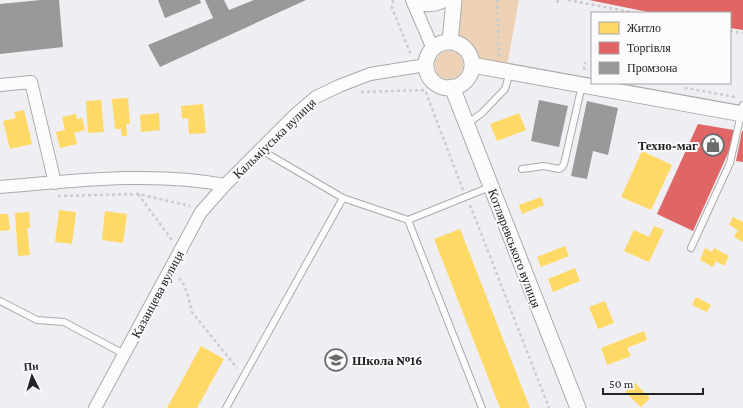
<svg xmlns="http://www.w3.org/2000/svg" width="743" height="408" viewBox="0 0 743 408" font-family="'Crimson Pro',serif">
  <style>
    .green { fill: #ecd1b5 }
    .homes { fill: #ffd966 }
    .shops { fill: #e06666 }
    .industry { fill: #999 }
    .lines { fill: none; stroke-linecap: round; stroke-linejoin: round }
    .service-casing { stroke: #aaaaac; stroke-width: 8 }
    .minor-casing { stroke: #aaaaac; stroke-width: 14 }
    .tertiary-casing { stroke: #aaaaac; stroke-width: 17 }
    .path { stroke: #cccccd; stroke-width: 2.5; stroke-dasharray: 3 3; stroke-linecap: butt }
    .service { stroke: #fdfcfd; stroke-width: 6 }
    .minor { stroke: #fdfcfd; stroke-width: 12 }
    .tertiary { stroke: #fdfcfd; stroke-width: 15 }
    .labels { text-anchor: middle; stroke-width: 4; stroke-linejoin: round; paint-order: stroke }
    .street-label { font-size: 13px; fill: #242426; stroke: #fbfbfe }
    .poi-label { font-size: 13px; font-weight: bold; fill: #242426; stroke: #fbfbfe; text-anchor: end }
  </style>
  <rect width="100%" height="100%" fill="#efeef2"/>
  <!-- green -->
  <path class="green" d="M459,0H519L507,66L479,61C476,48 469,40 457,35Z
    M435 65a14 14 0 1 1 28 0a14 14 0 1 1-28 0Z"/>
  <!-- homes -->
  <path class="homes" d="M128,98L130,124H126L127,136H122L121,129H115L112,99Z
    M101,100L104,132L88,133L86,101Z
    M203,104L206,133L189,134L188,118L182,119L181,106Z
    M24,110L32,144L10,149L3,121L16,118L14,112Z
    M159,113L160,130L141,132L140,115Z
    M519,113L526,130L497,141L490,124Z
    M76,114L77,119L82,118L85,130L74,133L77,144L60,148L56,132L65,130L62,117Z
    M642,151L672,165L651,210L621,197Z
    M541,197L544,205L522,214L519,205Z
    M59,210L76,212L72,244L55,242Z
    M105,211L127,214L123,243L102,240Z
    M29,212L30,228H27L30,255L18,256L15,213Z
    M0,214H8L10,230L0,231Z
    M733,217L743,222V242L734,237L738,230L729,225Z
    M654,226L664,230L649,262L624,251L634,230L649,237Z
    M460,229L530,408H500L468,326L434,239Z
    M565,246L569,256L541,267L537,257Z
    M705,248L712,252L714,248L729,256L724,266L716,261L713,267L700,260Z
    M575,268L580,281L553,292L548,279Z
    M696,297L711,305L707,312L692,305Z
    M605,301L614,323L598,329L589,307Z
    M644,331L647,340L627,348L631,356L607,365L601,348Z
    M201,346L224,359L197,408H167Z
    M635,383L650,398L641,407L625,392Z"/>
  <!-- shops -->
  <path class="shops" d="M589,0H743V30L730,28V13H653Z
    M698,124L734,130L729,151L693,231L657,214Z
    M742,131H743V162L736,161Z"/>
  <!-- industry -->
  <path class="industry" d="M41,0H59L63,47L0,54V4Z
    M158,0H200L201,3L165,18Z
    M205,0H224L229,10L254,0H306L160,67L148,45L213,18Z
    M539,100L568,106L559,147L531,141Z
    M587,101L618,108L608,155L593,151L587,179L571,176Z"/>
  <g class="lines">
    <!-- service casing -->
    <g class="service-casing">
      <path id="service" d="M467,124L482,113L505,89L510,72
        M261,150L343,198L408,220L490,187
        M522,169L544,166L559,169L562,167L564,164L582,85
        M408,220L482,408
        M691,248L730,163L743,105
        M0,301L37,320L64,322L124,354
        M226,408L343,198"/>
    </g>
    <!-- minor casing -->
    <g class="minor-casing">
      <path id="minor" d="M412,0L433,49
        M412,0C423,7 434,7 446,0
        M0,85L31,82L55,183
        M0,187C72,181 154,171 225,185
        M95,408L201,212L225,185L296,114L316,97L339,86L370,74L426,65"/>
    </g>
    <!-- tertiary casing -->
    <g class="tertiary-casing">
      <path id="tertiary" d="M450,42L454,0
        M426 65a23 23 0 1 1 46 0a23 23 0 1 1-46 0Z
        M472,65L743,114
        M452,87L578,408"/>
    </g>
    <!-- path -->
    <path class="path" d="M393,0L392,8L411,55
      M497,0L499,55H502
      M568,0L636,13
      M557,3L558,0
      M730,31L743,33
      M584,70L585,62
      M685,89L686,88L735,97
      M361,92L425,90L463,190
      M138,194L172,240
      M58,196L138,194L190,206
      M470,205L549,408
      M179,278L184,285L188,296L192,312L237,368"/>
    <!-- service -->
    <use href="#service" class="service"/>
    <!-- minor -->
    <use href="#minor" class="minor"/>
    <!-- tertiary -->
    <use href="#tertiary" class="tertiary"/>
  </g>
  <!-- icons -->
  <defs>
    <g id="shop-ring" transform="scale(1.15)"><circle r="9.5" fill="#fbfbfe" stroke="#6b6b6d" stroke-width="1.5"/><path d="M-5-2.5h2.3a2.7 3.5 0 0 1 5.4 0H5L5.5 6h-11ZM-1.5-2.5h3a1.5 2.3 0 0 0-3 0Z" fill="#6b6b6d"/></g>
    <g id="school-ring" transform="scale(1.15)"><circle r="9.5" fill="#fbfbfe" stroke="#6b6b6d" stroke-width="1.5"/><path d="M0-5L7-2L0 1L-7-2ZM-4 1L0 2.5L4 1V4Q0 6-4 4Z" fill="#6b6b6d"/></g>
  </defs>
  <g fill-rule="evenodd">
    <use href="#shop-ring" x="713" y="145"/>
    <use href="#school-ring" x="336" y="360"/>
  </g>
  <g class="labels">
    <!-- street labels -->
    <g class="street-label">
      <text transform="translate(274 138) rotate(-44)" y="5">Кальміуська вулиця</text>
      <text transform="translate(515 248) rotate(69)" y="5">Котляревського вулиця</text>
      <text transform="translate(157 294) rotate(-62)" y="5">Казанцева вулиця</text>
    </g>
    <!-- poi labels -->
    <g class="poi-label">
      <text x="698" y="150">Техно-маг</text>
      <text x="352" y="365" text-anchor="start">Школа №16</text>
    </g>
  </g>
  <!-- legend -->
  <rect x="591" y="12" width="140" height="72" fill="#fbfbfe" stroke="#a5a5a8"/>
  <rect x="599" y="22" width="20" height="12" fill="#ffd966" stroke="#a5a5a8"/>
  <text x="627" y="32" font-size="12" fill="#242426">Житло</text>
  <rect x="599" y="42" width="20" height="12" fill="#e06666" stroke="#a5a5a8"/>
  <text x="627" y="52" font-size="12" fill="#242426">Торгівля</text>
  <rect x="599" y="62" width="20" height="12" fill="#999999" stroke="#a5a5a8"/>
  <text x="627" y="72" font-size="12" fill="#242426">Промзона</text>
  <!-- north arrow -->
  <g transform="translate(32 376) rotate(355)" stroke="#fbfbfe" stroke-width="3" paint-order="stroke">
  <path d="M0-3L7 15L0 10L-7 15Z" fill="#242426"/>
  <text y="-6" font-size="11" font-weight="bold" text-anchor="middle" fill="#242426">Пн</text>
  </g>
  <!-- scale -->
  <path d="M603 388v6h100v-6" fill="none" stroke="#242426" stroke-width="2"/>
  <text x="609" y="388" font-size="12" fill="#242426" stroke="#fbfbfe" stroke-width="3" paint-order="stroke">50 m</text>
</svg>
